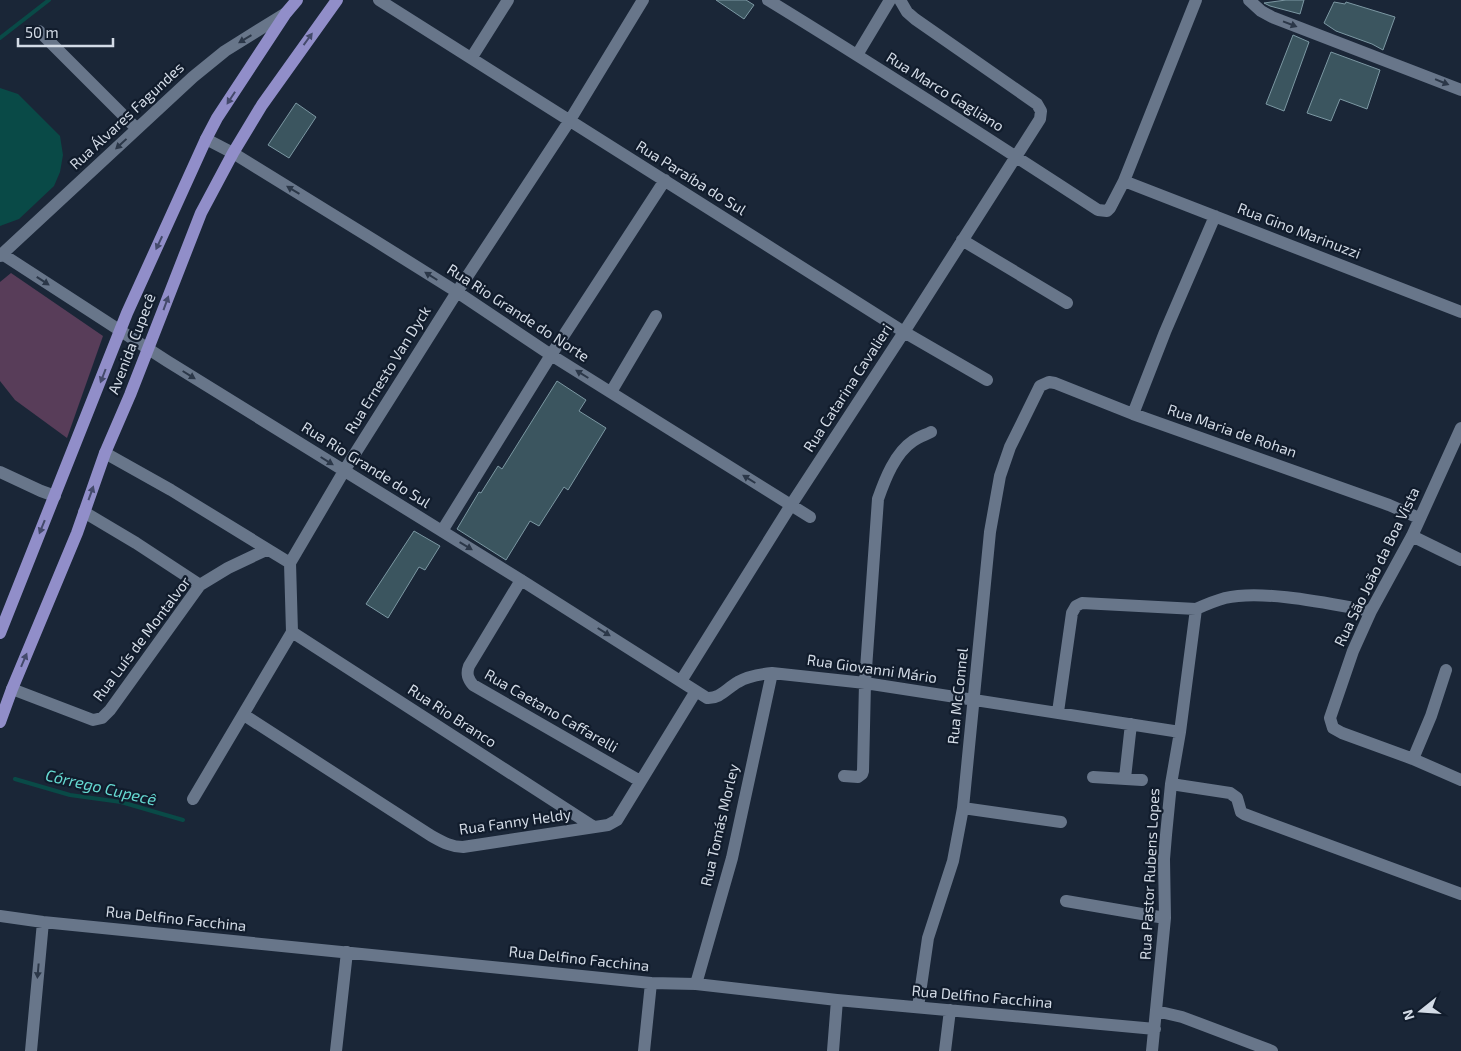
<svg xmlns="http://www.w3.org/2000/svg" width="1461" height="1051" viewBox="0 0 1461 1051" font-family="'Exo 2',sans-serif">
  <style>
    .green { fill: #583d59 }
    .water { fill: #094a47 }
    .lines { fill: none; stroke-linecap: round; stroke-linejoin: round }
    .stream { stroke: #094a47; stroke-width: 4 }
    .building { fill: #3b555f; stroke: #7c98a3 }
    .minor { stroke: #68768a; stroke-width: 12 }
    .major { stroke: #918ec9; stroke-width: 12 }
    .oneway { fill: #2b3748 }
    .oneway2 { fill: #444a6b }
    .labels { text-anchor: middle; stroke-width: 4.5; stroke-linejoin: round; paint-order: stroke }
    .street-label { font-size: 15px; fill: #d3dbe6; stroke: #111c2c }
    .water-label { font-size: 16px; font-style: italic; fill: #66dad2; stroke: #111c2c }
  </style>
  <rect width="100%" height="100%" fill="#1a2637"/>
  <!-- green -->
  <path class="green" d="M11,273L103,336L67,438L15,400L0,381V282Z"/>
  <!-- water -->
  <path class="water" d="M0,88L18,94L60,136L63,155L60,172L54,186L19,219L0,226Z"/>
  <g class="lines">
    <!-- stream -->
    <path class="stream" d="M0,38L49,0
      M15,779L70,795L121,802L183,820"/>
  </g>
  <!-- building -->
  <path class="building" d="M716,0H746L754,5L744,19Z
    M1286,0H1304L1300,14L1270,6L1264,3Z
    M1334,2L1345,4L1346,2L1395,17L1383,50L1372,44L1336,31L1324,23Z
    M1293,35L1309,42L1284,111L1266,104Z
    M1331,52L1380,70L1367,109L1340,99L1331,121L1307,113Z
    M296,103L316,117L289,158L268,145Z
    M557,381L586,400L579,411L606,428L568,490L564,487L539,526L530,521L506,560L457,529L479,492L481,493L498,466L502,469Z
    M414,531L440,546L425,570L419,567L388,618L366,604Z"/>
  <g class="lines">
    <!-- minor -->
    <path class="minor" d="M379,0L904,332L987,380
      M768,0C879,68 989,139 1098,210L1107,211L1110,208L1124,181L1196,0
      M1249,0L1261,11L1272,17L1461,90
      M39,31L137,129
      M857,55L890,0
      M472,57L508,0
      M206,139L233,153L374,240L457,292L551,355L810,517
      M1124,181L1461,312
      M962,240L1067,303
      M2,254L167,361L521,580L707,698C720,699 727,688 738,682C748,676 761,674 772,673L865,683L1180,732
      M0,256L193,77L225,51L286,13
      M611,392L656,316
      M1133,414L1165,332L1215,216
      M1461,428L1412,536L1371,611L1353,651L1330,718L1333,728L1342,733L1413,759L1461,780
      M105,453L171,490L290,563
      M0,472L41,491L55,496
      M84,512L136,543L200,585
      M442,531L551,355L665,180
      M1412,536L1461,560
      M521,580L469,666C466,674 468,679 473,685L640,781
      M292,632L594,827
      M681,681L791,505L904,332L1040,119L1041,111L1037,104L915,19L907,12L900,0
      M12,689L93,720L102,718L110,710L200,585L228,568L266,550
      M1058,712L1072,613L1076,606L1082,603L1196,609C1205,605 1214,601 1225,598C1263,589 1331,604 1371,611
      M244,715L430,835C441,841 450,847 463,847L608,825L617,820L696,691
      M1413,759L1431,716L1446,670
      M844,776L858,777L862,774L863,771L865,683L878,499C885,479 895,453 913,441C919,437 925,435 931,432
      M1093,777L1142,780
      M1125,778L1131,724
      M1171,784L1230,793L1237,798L1241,812L1244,814L1461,894
      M193,799L292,632L290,563L344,471L457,292L570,120L643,0
      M963,808L1061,822
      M1066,901L1165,918
      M0,916L43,922L651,983L696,984L837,1000L1155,1029
      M696,984L732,858L772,673
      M918,1007L928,938L953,861L963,808L990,532L1000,476L1010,447L1040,386L1049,382L1055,383L1133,414L1389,505L1419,518
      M1156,1011L1182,1017L1272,1051
      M31,1051L43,922
      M336,1051L347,952
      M644,1051L651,983
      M833,1051L837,1000
      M945,1051L950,1010
      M1152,1051L1165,918L1164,859L1166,835L1171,784L1180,732L1196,609"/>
    <!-- major -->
    <path class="major" d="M0,633L127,313L206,139L217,118L286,13L297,0
      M0,722L12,689L77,533L105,453L130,395L201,213L233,153L262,105L337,0"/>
  </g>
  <!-- one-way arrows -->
  <defs><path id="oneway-solid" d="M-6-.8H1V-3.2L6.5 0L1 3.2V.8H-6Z" transform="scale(1.25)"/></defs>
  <g class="oneway">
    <use href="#oneway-solid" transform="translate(1290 24) rotate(21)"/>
    <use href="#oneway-solid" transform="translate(245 39) rotate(149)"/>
    <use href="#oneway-solid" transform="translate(1442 82) rotate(22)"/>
    <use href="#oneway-solid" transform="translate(121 144) rotate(137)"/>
    <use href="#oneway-solid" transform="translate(293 190) rotate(-149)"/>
    <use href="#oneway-solid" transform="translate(431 276) rotate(-148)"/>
    <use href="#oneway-solid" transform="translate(43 281) rotate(33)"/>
    <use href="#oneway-solid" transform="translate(582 374) rotate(-148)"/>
    <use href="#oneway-solid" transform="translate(189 375) rotate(32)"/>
    <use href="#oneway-solid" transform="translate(327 461) rotate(32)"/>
    <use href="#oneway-solid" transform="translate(749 479) rotate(-148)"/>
    <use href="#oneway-solid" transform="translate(466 546) rotate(31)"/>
    <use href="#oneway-solid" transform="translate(604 632) rotate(32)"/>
    <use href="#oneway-solid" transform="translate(38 971) rotate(95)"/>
  </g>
  <g class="oneway2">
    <use href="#oneway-solid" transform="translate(308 39) rotate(-54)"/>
    <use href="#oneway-solid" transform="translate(231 98) rotate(123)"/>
    <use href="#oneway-solid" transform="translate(159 243) rotate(115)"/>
    <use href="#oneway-solid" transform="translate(166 303) rotate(-70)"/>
    <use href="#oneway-solid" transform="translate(103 376) rotate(111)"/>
    <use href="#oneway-solid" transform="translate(91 493) rotate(-70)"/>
    <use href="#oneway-solid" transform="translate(42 527) rotate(112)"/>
    <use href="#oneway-solid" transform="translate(24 660) rotate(-67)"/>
  </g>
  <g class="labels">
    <!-- street labels -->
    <g class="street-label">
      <text transform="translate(945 92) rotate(32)" y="5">Rua Marco Gagliano</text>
      <text transform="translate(127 116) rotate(-43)" y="5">Rua Álvares Fagundes</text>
      <text transform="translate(691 178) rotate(32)" y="5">Rua Paraíba do Sul</text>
      <text transform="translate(1299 231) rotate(21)" y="5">Rua Gino Marinuzzi</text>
      <text transform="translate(518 313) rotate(33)" y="5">Rua Rio Grande do Norte</text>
      <text transform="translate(132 344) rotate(-69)" y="5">Avenida Cupecê</text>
      <text transform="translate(388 370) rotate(-58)" y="5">Rua Ernesto Van Dyck</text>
      <text transform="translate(848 388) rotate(-57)" y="5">Rua Catarina Cavalieri</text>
      <text transform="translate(1232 431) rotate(19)" y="5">Rua Maria de Rohan</text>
      <text transform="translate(366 465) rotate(32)" y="5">Rua Rio Grande do Sul</text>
      <text transform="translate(1377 567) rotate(-64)" y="5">Rua São João da Boa Vista</text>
      <text transform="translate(142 639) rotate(-53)" y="5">Rua Luís de Montalvor</text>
      <text transform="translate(872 669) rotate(8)" y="5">Rua Giovanni Mário</text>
      <text transform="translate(958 696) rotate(-84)" y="5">Rua McConnel</text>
      <text transform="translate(551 711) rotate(30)" y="5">Rua Caetano Caffarelli</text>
      <text transform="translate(452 716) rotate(33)" y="5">Rua Rio Branco</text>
      <text transform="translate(515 822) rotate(-8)" y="5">Rua Fanny Heldy</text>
      <text transform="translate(720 825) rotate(-77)" y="5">Rua Tomás Morley</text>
      <text transform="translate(1150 874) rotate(-87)" y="5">Rua Pastor Rubens Lopes</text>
      <text transform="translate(176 919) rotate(6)" y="5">Rua Delfino Facchina</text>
      <text transform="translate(579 959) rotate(6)" y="5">Rua Delfino Facchina</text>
      <text transform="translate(982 997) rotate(5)" y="5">Rua Delfino Facchina</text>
    </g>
    <!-- water labels -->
    <g class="water-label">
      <text transform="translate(101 787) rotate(13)" y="6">Córrego Cupecê</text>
    </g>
  </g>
  <!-- north arrow -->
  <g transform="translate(1421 1011) rotate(253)" stroke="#111c2c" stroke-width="4" paint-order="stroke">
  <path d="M0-4L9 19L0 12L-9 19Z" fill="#d3dbe6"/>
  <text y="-8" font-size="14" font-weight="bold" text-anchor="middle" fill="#d3dbe6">N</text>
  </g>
  <!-- scale -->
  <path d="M18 38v8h95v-8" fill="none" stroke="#d3dbe6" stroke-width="2.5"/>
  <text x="25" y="38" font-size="15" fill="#d3dbe6" stroke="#111c2c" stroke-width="4" paint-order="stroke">50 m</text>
</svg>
